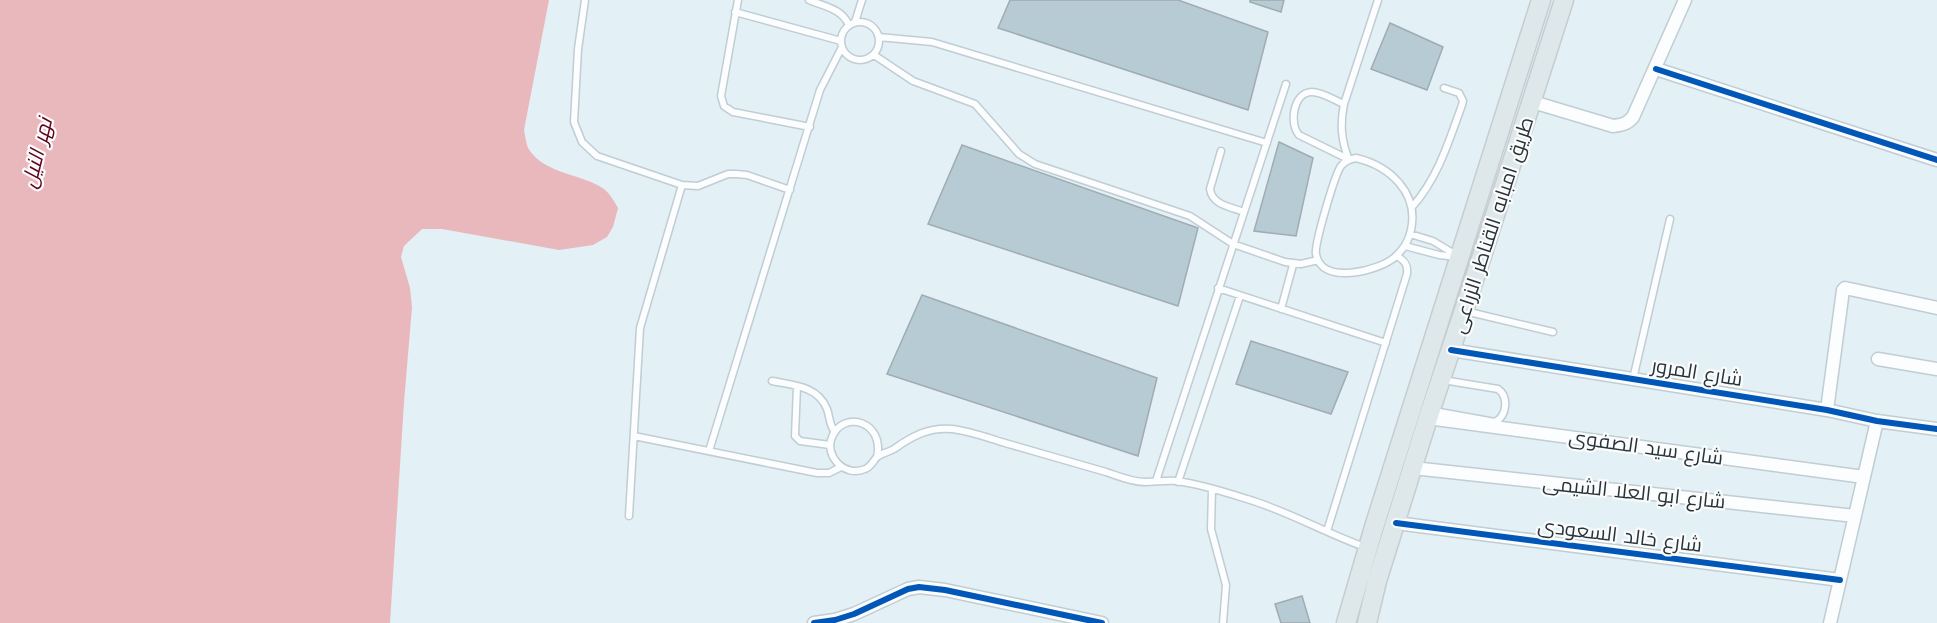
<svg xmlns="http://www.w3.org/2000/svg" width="1937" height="623" viewBox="0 0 1937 623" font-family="'Work Sans',Cairo,sans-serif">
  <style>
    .water { fill: #e9b8bd }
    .building { fill: #b6cbd3; stroke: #a0acb1; stroke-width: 1.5 }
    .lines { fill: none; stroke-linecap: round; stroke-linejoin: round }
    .service-casing { stroke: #c0cdd2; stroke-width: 9 }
    .minor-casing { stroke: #c0cdd2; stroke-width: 15 }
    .primary-casing { stroke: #c5cdd0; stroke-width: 21 }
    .service { stroke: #fbfdfe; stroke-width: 6 }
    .minor { stroke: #fbfdfe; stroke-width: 12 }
    .primary { stroke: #dee7e9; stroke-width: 18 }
    .cycleway-casing { stroke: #fbfbfb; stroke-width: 10 }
    .cycleway { stroke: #0057b8; stroke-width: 6 }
    .labels { text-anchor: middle; stroke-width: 4.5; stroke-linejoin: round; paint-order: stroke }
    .street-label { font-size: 20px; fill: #26343a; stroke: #fbfbfb }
    .water-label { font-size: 21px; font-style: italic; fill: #5d021c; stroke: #fbfbfb }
  </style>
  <rect width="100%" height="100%" fill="#e3f0f5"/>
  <!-- water -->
  <path class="water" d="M0,0H549L524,130C525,135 526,143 528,148C543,174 583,174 604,189C610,194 614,201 618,208L613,227L607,237L593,245L559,250L442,229H422L404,246L401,257L410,288L412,307L404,402L390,623H0Z"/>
  <!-- building -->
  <path class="building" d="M1010,0H1178L1268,32L1248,110L998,28Z
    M1250,0H1284L1281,12L1250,2Z
    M1390,23L1443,47L1427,90L1371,69Z
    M1279,142L1313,158L1296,236L1254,231Z
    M962,145L1198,228L1178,306L928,224Z
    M922,295L1157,378L1138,456L887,374Z
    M1251,341L1348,372L1331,414L1236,384Z
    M1302,596L1310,623H1281L1275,604Z"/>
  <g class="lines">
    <!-- service casing -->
    <g class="service-casing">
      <path id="service" d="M585,0L578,49L574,122L582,142L597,156L682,185L698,186L728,174H736L747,175L790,190
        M738,0L721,96L724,106L733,112L810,127
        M809,0C825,7 841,8 849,25
        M735,12L841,41
        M841 41a19 19 0 1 1 38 0a19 19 0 1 1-38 0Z
        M855,22L862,0
        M879,37L932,42L1267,143
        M874,55L913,81L975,104L1019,154L1035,164L1190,216L1233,244L1285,262L1301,264L1318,260
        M1344,104C1334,100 1322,92 1312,92C1293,92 1289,124 1299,135L1348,159
        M1221,151L1210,189C1212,205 1231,207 1244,212
        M1356,158C1390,166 1419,193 1411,230C1409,240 1403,250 1395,257C1379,271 1321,286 1316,254C1314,245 1335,174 1341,166C1345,161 1350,159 1356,158Z
        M1349,160C1341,140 1340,124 1344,104L1378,0
        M1412,207C1438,178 1449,141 1462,105L1463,101L1459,93L1444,88
        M1410,234L1433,241L1458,256
        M1405,246L1439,255L1457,257
        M1218,288L1386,343
        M1281,309L1293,265
        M1465,311L1553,332
        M1633,379L1670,219
        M772,381C793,385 818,386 827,409C830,417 829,425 835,432
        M797,386L795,436L800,441L830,445
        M1434,411L1495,422C1507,416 1509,397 1498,389L1443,380
        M634,436L817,473H829L841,467
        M709,451L820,90L842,47
        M877,457C885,422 844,409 832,437C824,456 845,478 865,469C871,467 873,461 877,457C882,453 889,452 894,449C912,436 929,427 952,429C970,431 988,438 1005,443C1039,453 1072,462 1106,472C1118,476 1132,482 1145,482C1156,482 1166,480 1177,481C1200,484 1225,492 1247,499C1288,511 1325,533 1365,547
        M1156,481L1286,84
        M1178,482L1240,296
        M1212,490L1211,529L1226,585L1223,623
        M629,516L640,328L682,185
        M1327,531L1407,274C1408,265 1405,260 1396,256"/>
    </g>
    <!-- minor casing -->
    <g class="minor-casing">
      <path id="minor" d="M1656,69L1937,160
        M1533,102L1613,126C1622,125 1627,124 1633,117L1685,0
        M1451,350L1827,410L1877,421L1937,429
        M1878,359L1937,369
        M1827,410L1843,290L1845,288L1937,308
        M1428,418L1864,477
        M1413,468L1855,516
        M1396,523L1840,580
        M814,623L835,620L854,614L908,589L919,587L945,590L1102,623
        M1830,623L1877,421"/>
    </g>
    <!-- primary casing -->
    <g class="primary-casing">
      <path id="primary" d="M1346,623L1374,527L1541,0
        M1367,623L1377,581L1428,418L1480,262L1564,0"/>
    </g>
    <!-- service -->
    <use href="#service" class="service"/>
    <!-- minor -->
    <use href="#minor" class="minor"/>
    <!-- primary -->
    <use href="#primary" class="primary"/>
    <!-- cycleway casing -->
    <g class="cycleway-casing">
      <path id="cycleway" d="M1656,69L1937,160
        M1451,350L1827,410L1877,421L1937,429
        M1396,523L1840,580
        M814,623L835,620L854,614L908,589L919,587L945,590L1102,623"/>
    </g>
    <!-- cycleway -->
    <use href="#cycleway" class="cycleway"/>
  </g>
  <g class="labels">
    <!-- street labels -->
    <g class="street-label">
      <text transform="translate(1492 225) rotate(-72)" y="7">طريق امبابه القناطر الزراعى</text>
      <text transform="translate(1697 372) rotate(9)" y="7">شارع المرور</text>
      <text transform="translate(1646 447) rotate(8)" y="7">شارع سيد الصفوى</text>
      <text transform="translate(1634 492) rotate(6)" y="7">شارع ابو العلا الشيمى</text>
      <text transform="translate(1620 535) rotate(7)" y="7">شارع خالد السعودى</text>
    </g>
    <!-- water labels -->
    <g class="water-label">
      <text transform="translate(37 153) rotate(-76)" y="7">نهر النيل</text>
    </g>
  </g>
</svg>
